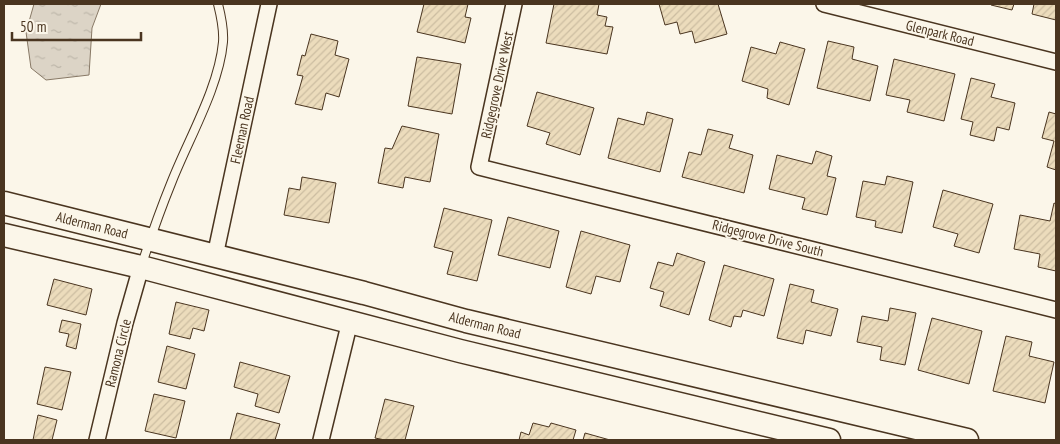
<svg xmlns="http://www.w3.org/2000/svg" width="1060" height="444" viewBox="0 0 1060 444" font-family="'PT Sans Narrow',sans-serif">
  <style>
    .water { fill: url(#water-ripples); stroke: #887966 }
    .building { fill: url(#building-hatch); stroke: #4a3520 }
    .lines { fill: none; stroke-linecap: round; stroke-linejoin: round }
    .lane-casing { stroke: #4a3520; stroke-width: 10 }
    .street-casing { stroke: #4a3520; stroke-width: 18 }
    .secondary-casing { stroke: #4a3520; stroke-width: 25 }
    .lane { stroke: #fbf6e9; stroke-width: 8 }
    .street { stroke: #fbf6e9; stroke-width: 15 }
    .secondary { stroke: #fbf6e9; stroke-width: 22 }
    .labels { text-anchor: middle; stroke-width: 4; stroke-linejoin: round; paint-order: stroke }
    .street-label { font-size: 14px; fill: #4a3520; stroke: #fbf6e9 }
  </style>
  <defs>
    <pattern id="water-ripples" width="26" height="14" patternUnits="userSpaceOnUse" patternTransform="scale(1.25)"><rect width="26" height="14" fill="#dcd4c6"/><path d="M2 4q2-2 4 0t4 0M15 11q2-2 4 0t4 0" fill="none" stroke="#beb7aa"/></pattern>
    <pattern id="building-hatch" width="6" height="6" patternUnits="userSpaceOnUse" patternTransform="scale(1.25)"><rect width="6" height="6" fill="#ecdcbc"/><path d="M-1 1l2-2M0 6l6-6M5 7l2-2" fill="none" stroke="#ccbda1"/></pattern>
  </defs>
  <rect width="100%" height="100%" fill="#fbf6e9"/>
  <!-- water -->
  <path class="water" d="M34,4H101L92,28L89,75L46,80L31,68L26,32Z"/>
  <!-- building -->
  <path class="building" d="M424,4H468L465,17L471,18L465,43L417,32Z
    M554,4H599L597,15L607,17L605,26L613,27L607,54L546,43Z
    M659,4H718L727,34L695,43L692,31L680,34L677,22L665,25Z
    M991,4H1014L1012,10L991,5Z
    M1034,4H1056V20L1032,14Z
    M311,34L338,41L335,55L349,59L339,97L326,93L322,110L295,104L303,76L297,75L302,55L305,56Z
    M828,41L854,47L852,59L878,66L870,101L817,88Z
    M780,42L805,49L789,105L767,98L768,89L742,81L751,47L776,54Z
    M417,57L461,64L452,114L408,106Z
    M894,59L955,74L944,121L907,112L910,100L886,95Z
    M971,78L995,84L991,97L1015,103L1009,130L997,127L994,141L970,135L973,122L961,119Z
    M537,92L594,108L580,155L546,144L550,133L527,126Z
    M647,112L673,119L660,172L608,158L618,118L644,125Z
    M1049,112L1056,114V170L1047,167L1054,141L1042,138Z
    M402,126L439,134L430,182L405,177L403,188L378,183L385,148L392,149Z
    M708,129L733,135L729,148L753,155L744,193L682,177L689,152L701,155Z
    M816,151L832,156L827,176L836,178L827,215L802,209L805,198L769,189L777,155L812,164Z
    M887,176L913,182L902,233L875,227L876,221L856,217L863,181L885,185Z
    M302,177L336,183L329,223L284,215L289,188L300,190Z
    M943,190L993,204L979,253L954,246L958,234L933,227Z
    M1054,203L1056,204V271L1038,267L1040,254L1014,249L1020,215L1050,221Z
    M444,208L492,220L477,281L447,274L453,252L434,247Z
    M508,217L559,231L550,268L498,255Z
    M581,231L630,245L620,282L596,276L591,294L566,287Z
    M677,253L705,262L689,315L660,306L664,292L650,288L658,262L673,266Z
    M724,265L774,279L764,316L743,310L741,317L734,316L731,327L709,320Z
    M54,279L92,289L86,315L47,305Z
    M790,284L814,290L811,302L838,309L831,336L806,330L803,344L777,338Z
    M176,302L209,310L204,331L193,328L190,339L169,334Z
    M890,308L916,313L905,365L880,360L882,347L857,342L862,316L888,321Z
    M932,318L982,331L969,384L918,370Z
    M62,320L81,324L76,349L66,346L69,334L59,332Z
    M1006,336L1032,342L1029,356L1054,362L1045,403L993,391Z
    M167,346L195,354L186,389L158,382Z
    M240,362L290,376L279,413L255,406L258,394L234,387Z
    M45,367L71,372L62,410L37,404Z
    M154,394L185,401L176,438L145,431Z
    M385,399L414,406L405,440H385L375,438Z
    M237,413L280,424L275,440H230Z
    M38,415L57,420L52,440H33Z
    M533,423L549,427L551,423L576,430L573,440H519L521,432L529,435Z
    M585,433L610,440H583Z"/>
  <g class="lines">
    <!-- lane casing -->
    <g class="lane-casing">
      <path id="lane" d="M142,264C151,236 161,208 172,181C189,138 219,87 223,42C224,29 221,16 218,4"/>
    </g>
    <!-- street casing -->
    <g class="street-casing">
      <path id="street" d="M514,4L479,167L1056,310
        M824,4L1056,62
        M215,256L269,4
        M97,440L125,323L141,267
        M321,440L350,321"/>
    </g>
    <!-- secondary casing -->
    <g class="secondary-casing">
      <path id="secondary" d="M4,203L364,293L466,321L967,440
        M4,235L141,267L460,351L829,440"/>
    </g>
    <!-- lane -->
    <use href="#lane" class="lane"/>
    <!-- street -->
    <use href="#street" class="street"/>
    <!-- secondary -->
    <use href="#secondary" class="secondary"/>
  </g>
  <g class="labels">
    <!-- street labels -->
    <g class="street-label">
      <text transform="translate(940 33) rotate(14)" y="5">Glenpark Road</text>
      <text transform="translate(497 85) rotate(-78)" y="5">Ridgegrove Drive West</text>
      <text transform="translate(242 130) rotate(-78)" y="5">Fleeman Road</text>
      <text transform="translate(92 225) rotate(14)" y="5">Alderman Road</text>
      <text transform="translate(768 238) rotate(14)" y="5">Ridgegrove Drive South</text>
      <text transform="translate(485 325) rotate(14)" y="5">Alderman Road</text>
      <text transform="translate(118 353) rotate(-76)" y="5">Ramona Circle</text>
    </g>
  </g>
  <!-- border -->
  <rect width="1060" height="444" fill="none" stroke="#4a3520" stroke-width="10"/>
  <!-- scale -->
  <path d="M12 32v8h129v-8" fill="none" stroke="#4a3520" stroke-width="2.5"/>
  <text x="20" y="32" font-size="15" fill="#4a3520" stroke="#fbf6e9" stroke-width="4" paint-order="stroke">50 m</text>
</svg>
